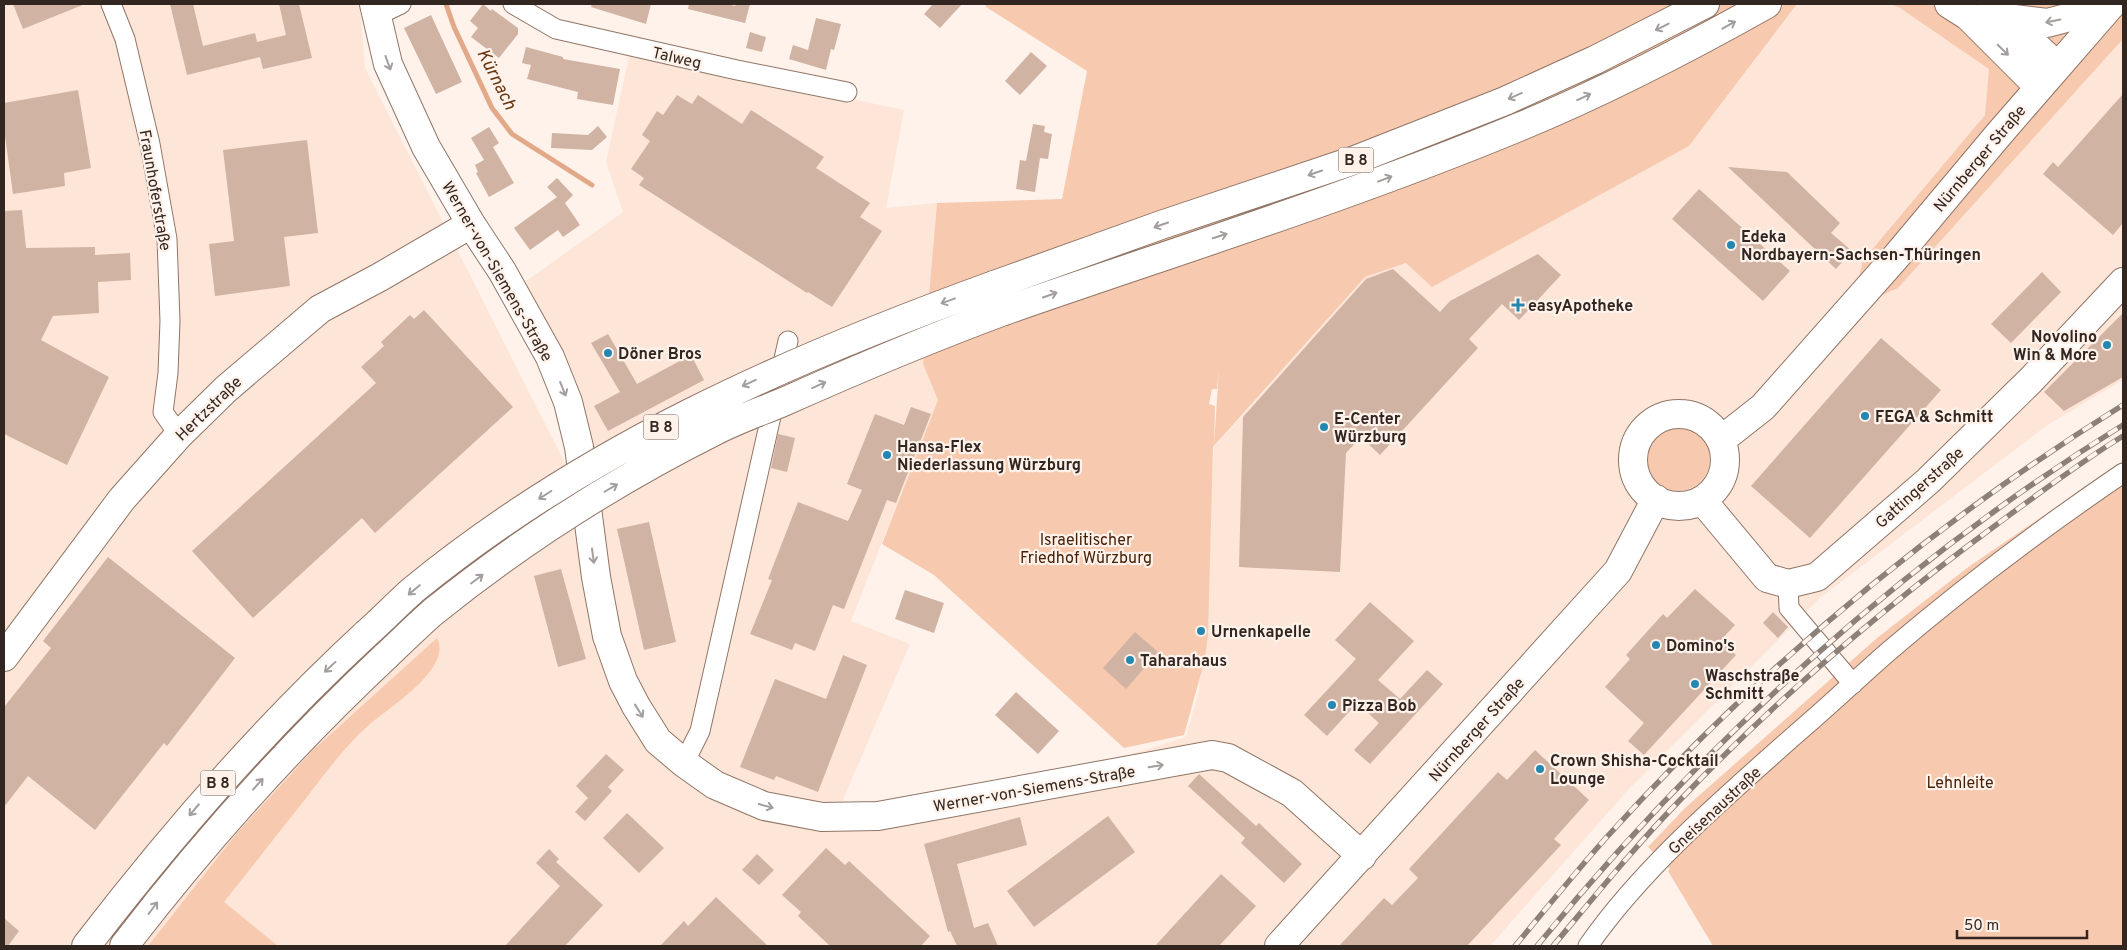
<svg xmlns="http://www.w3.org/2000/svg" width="2127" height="950" viewBox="0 0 2127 950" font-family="Overpass,sans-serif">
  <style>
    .built { fill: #fde6d8 }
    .green { fill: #f7c9af; fill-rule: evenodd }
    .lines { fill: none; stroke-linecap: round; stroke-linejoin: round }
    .stream { stroke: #e2a988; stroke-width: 5 }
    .building { fill: #d0b3a2 }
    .street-casing { stroke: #907566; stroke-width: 21 }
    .secondary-casing { stroke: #907566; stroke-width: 30 }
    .highway-casing { stroke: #907566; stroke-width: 30 }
    .street { stroke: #fff; stroke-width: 19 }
    .secondary { stroke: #fff; stroke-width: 28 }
    .highway { stroke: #fff; stroke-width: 28 }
    .rail-casing { stroke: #8c8079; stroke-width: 5.5 }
    .rail { stroke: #fef2eb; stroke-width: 4; stroke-dasharray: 11; stroke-linecap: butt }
    .highway-bridge-casing { stroke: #907566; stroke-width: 30; stroke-linecap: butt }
    .highway-bridge { stroke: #fff; stroke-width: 28 }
    .oneway { stroke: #a39e9b }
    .poi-dot { fill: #2387b1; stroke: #fef2eb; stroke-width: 2 }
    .labels { text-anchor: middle; stroke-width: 4.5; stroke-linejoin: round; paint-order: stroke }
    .shield { fill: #fef2eb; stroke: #6f645d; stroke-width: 1 }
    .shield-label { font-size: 15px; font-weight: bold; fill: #322720 }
    .street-label { font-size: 16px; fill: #322720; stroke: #fef2eb }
    .poi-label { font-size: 16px; font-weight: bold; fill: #322720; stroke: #fef2eb; text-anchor: start }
    .park-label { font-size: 16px; fill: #462107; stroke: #fef2eb }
    .water-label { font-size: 18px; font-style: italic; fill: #67330d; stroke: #fef2eb }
  </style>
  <rect width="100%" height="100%" fill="#fef2eb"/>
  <!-- built -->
  <path class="built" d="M4,4H360L365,68L563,459L606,556L522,284L623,212L606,162L630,52L904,110L886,208L937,203L923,364L938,400L851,621L910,644L842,802L913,822L1186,737L1199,690L1214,447L1365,277L1406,263L1689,146L1797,4H1890L1900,8L1990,69L1985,115L1863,259L1898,288L2123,39V380L2046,426L1820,598L1629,789L1490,946H4Z"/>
  <!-- green -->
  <path class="green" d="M985,4H1797L1689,146L1432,287L1406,263L1365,277L1213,447L1208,634L1205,659L1184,735L1124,748L934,575L882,544L938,400L923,364L937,203L1062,199L1087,71L986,7ZM1219,369L1214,445L1215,406L1209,404L1212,389H1217Z
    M1890,4H2123V39L1898,288L1852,308L1863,260L1985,115L1989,69L1900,8Z
    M1646 459a32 32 0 1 1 64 0a32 32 0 1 1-64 0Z
    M2123,461V946H1713L1668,871L1670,869L1648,847L1685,808L1877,638L1967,568Z
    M437,638C453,669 388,708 369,725C345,746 326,772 307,797C279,832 252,867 224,902L278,946H148L237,833L313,750Z"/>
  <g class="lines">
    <!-- stream -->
    <path class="stream" d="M446,4L454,27L492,108L512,134L592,185"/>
  </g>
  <!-- building -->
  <path class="building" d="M13,4H85L23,29Z
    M170,4H193L203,46L255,33L257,42L286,35L279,4H299L312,58L263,69L260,57L187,75Z
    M483,4L491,11L492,9L518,28V34L499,58L471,37L478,28L470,21Z
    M592,4H651L646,24L591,7Z
    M689,4H727L735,6L736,4H750L745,23L688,9Z
    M933,4H962L940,28L924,14Z
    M431,15L462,82L436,94L404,28Z
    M816,18L841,24L834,50L831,49L826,70L789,59L793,45L808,50Z
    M750,32L766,37L762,52L746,48Z
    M526,47L563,57V59L620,69L613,105L577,99L578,92L527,79L531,65L522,63Z
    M1031,52L1047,66L1020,95L1005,81Z
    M78,90L91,168L64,173L65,186L13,194L4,129V103Z
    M2123,94V223L2113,235L2043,174L2053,162L2058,167Z
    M677,95L692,104L698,95L742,124L751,110L824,157L816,168L870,203L860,217L882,231L832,307L808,292L807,293L639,185L644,178L631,169L650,141L642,135L657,111L663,115Z
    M1033,124L1045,126L1044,132L1052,134L1048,159L1040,158L1035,192L1016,189L1020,160L1026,161Z
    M598,126L607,137L592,150L551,148L552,133L588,135Z
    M489,127L499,143L493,147L514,183L489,197L476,173L478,172L475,165L484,160L471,138Z
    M307,140L318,233L284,237L290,286L215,296L209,244L234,241L223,150Z
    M1728,167L1787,172L1840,223L1831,233L1852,251L1836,269Z
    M557,178L573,195L565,203L580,225L563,237L558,230L530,250L514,228L557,197L547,187Z
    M1699,189L1790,271L1763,301L1672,219Z
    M22,210L26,248L95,247V255L130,253L131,280L98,282L99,313L53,316L41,340L109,377L67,465L4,434V211Z
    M1538,254L1561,275L1519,320L1502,304L1469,339L1478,348L1380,455L1361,437L1346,453L1340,572L1239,567L1243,417L1366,279L1393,269L1440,312L1450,301Z
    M2042,272L2061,292L2011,343L1991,324Z
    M424,310L513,407L375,533L362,518L253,618L192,551L376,383L361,367L384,346L381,342L410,315L414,319Z
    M2123,313V377L2064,411L2044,392Z
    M608,334L637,384L691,355L704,380L608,431L594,406L620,392L591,343Z
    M1881,338L1941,390L1810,538L1751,486Z
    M911,407L931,414L896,503L887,500L844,609L833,605L815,651L795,643L792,650L750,634L772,580L768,579L798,502L848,521L862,490L847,484L875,414L904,425Z
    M778,434L795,438L787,472L771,468Z
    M649,522L676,642L644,650L617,529Z
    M108,557L235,658L167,746L164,743L95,830L28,776L4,807V707L51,648L43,641Z
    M561,569L586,659L558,667L534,576Z
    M1695,589L1735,625L1720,641L1736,655L1644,755L1628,741L1644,723L1605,687L1630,659L1626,655L1663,614L1667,618Z
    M905,590L944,603L934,633L895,619Z
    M1370,602L1414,641L1378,680L1400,699L1427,670L1443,684L1370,764L1354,750L1379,723L1357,703L1327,736L1304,715L1356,659L1335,640Z
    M1773,612L1788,627L1778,638L1763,623Z
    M1135,632L1158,652L1126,689L1103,668Z
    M843,655L867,665L818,792L776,776L774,780L740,767L775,679L826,699Z
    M1016,692L1059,731L1038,754L995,715Z
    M1535,750L1589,800L1554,839L1561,845L1467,946H1339L1384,898L1392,905L1418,878L1409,869L1498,772L1507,780Z
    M606,754L624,770L608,787L612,791L585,821L575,812L588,798L576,786Z
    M1199,774L1256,826L1259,823L1302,864L1284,883L1241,843L1245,838L1188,786Z
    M627,813L664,848L639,873L603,838Z
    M1108,816L1135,852L1034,927L1007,891Z
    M1020,817L1027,845L957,864L974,928L988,923L998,946H957L950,931L948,932L924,844Z
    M826,848L845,865L849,861L930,936L921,946H830L798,916L801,912L782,895Z
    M549,849L559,859L556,862L603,905L565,946H505L560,886L536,863Z
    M757,854L774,870L759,885L742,870Z
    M1221,874L1256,906L1219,946H1155Z
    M716,897L768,946H660L684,921L688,926Z
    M4,918L19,931L8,946H4Z"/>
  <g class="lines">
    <!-- street casing -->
    <g class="street-casing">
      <path id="street" d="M111,4L125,39L150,144L167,239L170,321L168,373L163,412L179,435
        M513,4L556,29L737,70L847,92
        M376,16L401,4
        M1788,584L1789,608L1853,684
        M684,763L700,731L788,341
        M1588,946C1642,868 1725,797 1796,734C1828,707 1858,678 1889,651C1964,587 2042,528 2123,473"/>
    </g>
    <!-- secondary casing -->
    <g class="secondary-casing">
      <path id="secondary" d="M374,4L388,64L426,147L471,224L502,271L550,357L568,402L579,447L596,577L607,636L623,681L636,706L658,741L684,763L715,785L764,806L822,817L878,816L1212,755L1228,758L1292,793L1362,856
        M1633 460a46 46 0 1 1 92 0a46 46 0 1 1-92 0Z
        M1721,440L1763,407L1895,258L1999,134L2112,4
        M1702,500L1767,578L1788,584L1817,577L1928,481L2031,380L2123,282
        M4,657L122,499L179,435L226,389L320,309L380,277L471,224
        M1279,946L1618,571L1656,499"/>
    </g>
    <!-- highway casing -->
    <g class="highway-casing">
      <path id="highway" d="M1949,4L1968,16L2039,87
        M1991,4L2057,66
        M2006,18L2047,23L2074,16L2097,4
        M994,285L1161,225L1355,160L1505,101L1595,60L1705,4
        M1004,311C1176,251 1350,197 1519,127C1604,92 1687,49 1767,4
        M86,946C172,834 262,730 366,634
        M124,946C204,842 290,746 386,656"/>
    </g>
    <!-- street -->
    <use href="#street" class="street"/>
    <!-- secondary -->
    <use href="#secondary" class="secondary"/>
    <!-- highway -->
    <use href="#highway" class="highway"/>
    <!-- rail casing -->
    <g class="rail-casing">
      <path id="rail" d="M1515,946C1545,910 1574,874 1605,839C1756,672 1932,524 2123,405
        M1537,946C1703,743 1900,563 2123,425
        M1553,946C1595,896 1636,845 1682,798C1779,697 1884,607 1996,525C2038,494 2079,463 2123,436"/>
    </g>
    <!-- rail -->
    <use href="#rail" class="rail"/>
    <!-- highway-bridge casing -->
    <g class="highway-bridge-casing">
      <path id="highway-bridge" d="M366,634C382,620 397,604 413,590C585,449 787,360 994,285
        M386,656C402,641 417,626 433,612C520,542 615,481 715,431C736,420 759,412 781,403C855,370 928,339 1004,311"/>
    </g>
    <!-- highway-bridge -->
    <use href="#highway-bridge" class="highway-bridge"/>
  </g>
  <!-- one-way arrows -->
  <defs><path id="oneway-shaft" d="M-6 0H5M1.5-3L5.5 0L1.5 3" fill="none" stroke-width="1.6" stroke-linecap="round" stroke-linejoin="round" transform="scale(1.25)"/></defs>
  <g class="oneway">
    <use href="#oneway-shaft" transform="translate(2053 21) rotate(169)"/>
    <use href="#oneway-shaft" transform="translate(1729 25) rotate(-29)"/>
    <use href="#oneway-shaft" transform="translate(1662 27) rotate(153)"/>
    <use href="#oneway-shaft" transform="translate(2003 50) rotate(44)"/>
    <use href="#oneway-shaft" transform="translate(388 63) rotate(70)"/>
    <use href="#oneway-shaft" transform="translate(1515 96) rotate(156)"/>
    <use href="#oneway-shaft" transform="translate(1584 97) rotate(-25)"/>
    <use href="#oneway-shaft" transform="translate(1315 173) rotate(161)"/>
    <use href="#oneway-shaft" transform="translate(1385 179) rotate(-21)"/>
    <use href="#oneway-shaft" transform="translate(1161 225) rotate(161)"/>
    <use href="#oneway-shaft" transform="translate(1220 236) rotate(-18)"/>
    <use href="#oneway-shaft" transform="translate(1050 295) rotate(-19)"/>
    <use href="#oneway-shaft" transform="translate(948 301) rotate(160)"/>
    <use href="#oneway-shaft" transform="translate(749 383) rotate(155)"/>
    <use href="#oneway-shaft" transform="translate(819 385) rotate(-24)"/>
    <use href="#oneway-shaft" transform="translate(563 389) rotate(68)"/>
    <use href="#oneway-shaft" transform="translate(611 488) rotate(-30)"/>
    <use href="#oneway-shaft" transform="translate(545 495) rotate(148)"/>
    <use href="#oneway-shaft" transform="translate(593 556) rotate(82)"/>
    <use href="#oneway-shaft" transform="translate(477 579) rotate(-37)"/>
    <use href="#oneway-shaft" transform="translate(414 590) rotate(140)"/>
    <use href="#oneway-shaft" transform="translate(330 667) rotate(137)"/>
    <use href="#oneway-shaft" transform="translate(639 711) rotate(58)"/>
    <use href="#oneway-shaft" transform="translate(1156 766) rotate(-10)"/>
    <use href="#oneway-shaft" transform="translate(258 784) rotate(-48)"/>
    <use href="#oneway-shaft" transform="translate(766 806) rotate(15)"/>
    <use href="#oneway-shaft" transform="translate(194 810) rotate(130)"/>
    <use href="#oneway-shaft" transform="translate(153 908) rotate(-53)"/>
  </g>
  <!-- markers -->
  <g class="poi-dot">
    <circle cx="1731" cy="245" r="5"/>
    <path d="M1515.5 297.5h5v5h5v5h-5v5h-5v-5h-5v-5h5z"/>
    <circle cx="2107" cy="345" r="5"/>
    <circle cx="608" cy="353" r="5"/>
    <circle cx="1865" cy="416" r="5"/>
    <circle cx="1324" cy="427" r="5"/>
    <circle cx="887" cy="455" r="5"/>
    <circle cx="1201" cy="631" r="5"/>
    <circle cx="1656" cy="645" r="5"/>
    <circle cx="1130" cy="660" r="5"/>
    <circle cx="1695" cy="684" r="5"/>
    <circle cx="1332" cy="705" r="5"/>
    <circle cx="1540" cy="769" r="5"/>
  </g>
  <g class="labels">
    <!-- shield labels -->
    <g class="shield">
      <rect x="1338.5" y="147.5" width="35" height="25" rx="4"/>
      <rect x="643.5" y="414.5" width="35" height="25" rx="4"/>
      <rect x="200.5" y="770.5" width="35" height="25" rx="4"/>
    </g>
    <g class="shield-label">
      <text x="1356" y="165">B 8</text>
      <text x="661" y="432">B 8</text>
      <text x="218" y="788">B 8</text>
    </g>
    <!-- street labels -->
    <g class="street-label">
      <text transform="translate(677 57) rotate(13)" y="6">Talweg</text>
      <text transform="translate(1979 158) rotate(-50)" y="6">Nürnberger Straße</text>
      <text transform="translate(156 190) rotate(80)" y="6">Fraunhoferstraße</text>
      <text transform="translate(498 271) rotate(60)" y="6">Werner-von-Siemens-Straße</text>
      <text transform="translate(208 408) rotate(-44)" y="6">Hertzstraße</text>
      <text transform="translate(1919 487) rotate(-42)" y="6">Gattingerstraße</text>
      <text transform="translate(1476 729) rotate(-48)" y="6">Nürnberger Straße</text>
      <text transform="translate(1034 788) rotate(-10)" y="6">Werner-von-Siemens-Straße</text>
      <text transform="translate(1714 810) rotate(-43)" y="6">Gneisenaustraße</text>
    </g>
    <!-- poi labels -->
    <g class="poi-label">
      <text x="1741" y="242">Edeka<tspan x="1741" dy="18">Nordbayern-Sachsen-Thüringen</tspan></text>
      <text x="1528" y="311">easyApotheke</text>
      <text x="2097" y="342" text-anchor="end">Novolino<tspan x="2097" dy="18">Win &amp; More</tspan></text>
      <text x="618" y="359">Döner Bros</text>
      <text x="1875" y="422">FEGA &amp; Schmitt</text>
      <text x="1334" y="424">E-Center<tspan x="1334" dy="18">Würzburg</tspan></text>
      <text x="897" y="452">Hansa-Flex<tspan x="897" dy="18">Niederlassung Würzburg</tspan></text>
      <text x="1211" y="637">Urnenkapelle</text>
      <text x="1666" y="651">Domino's</text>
      <text x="1140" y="666">Taharahaus</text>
      <text x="1705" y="681">Waschstraße<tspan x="1705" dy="18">Schmitt</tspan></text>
      <text x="1342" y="711">Pizza Bob</text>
      <text x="1550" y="766">Crown Shisha-Cocktail<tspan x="1550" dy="18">Lounge</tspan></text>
    </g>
    <!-- park labels -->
    <g class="park-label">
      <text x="1086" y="545">Israelitischer<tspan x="1086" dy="18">Friedhof Würzburg</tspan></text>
      <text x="1960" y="788">Lehnleite</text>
    </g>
    <!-- water labels -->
    <g class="water-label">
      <text transform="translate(497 79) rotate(63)" y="6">Kürnach</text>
    </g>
  </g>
  <!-- border -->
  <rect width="2127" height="950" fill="none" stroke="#322720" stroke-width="10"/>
  <!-- scale -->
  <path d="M1957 930v8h130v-8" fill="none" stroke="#322720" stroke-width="2.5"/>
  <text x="1964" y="930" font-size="15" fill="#322720" stroke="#fef2eb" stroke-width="4" paint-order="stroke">50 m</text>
</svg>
